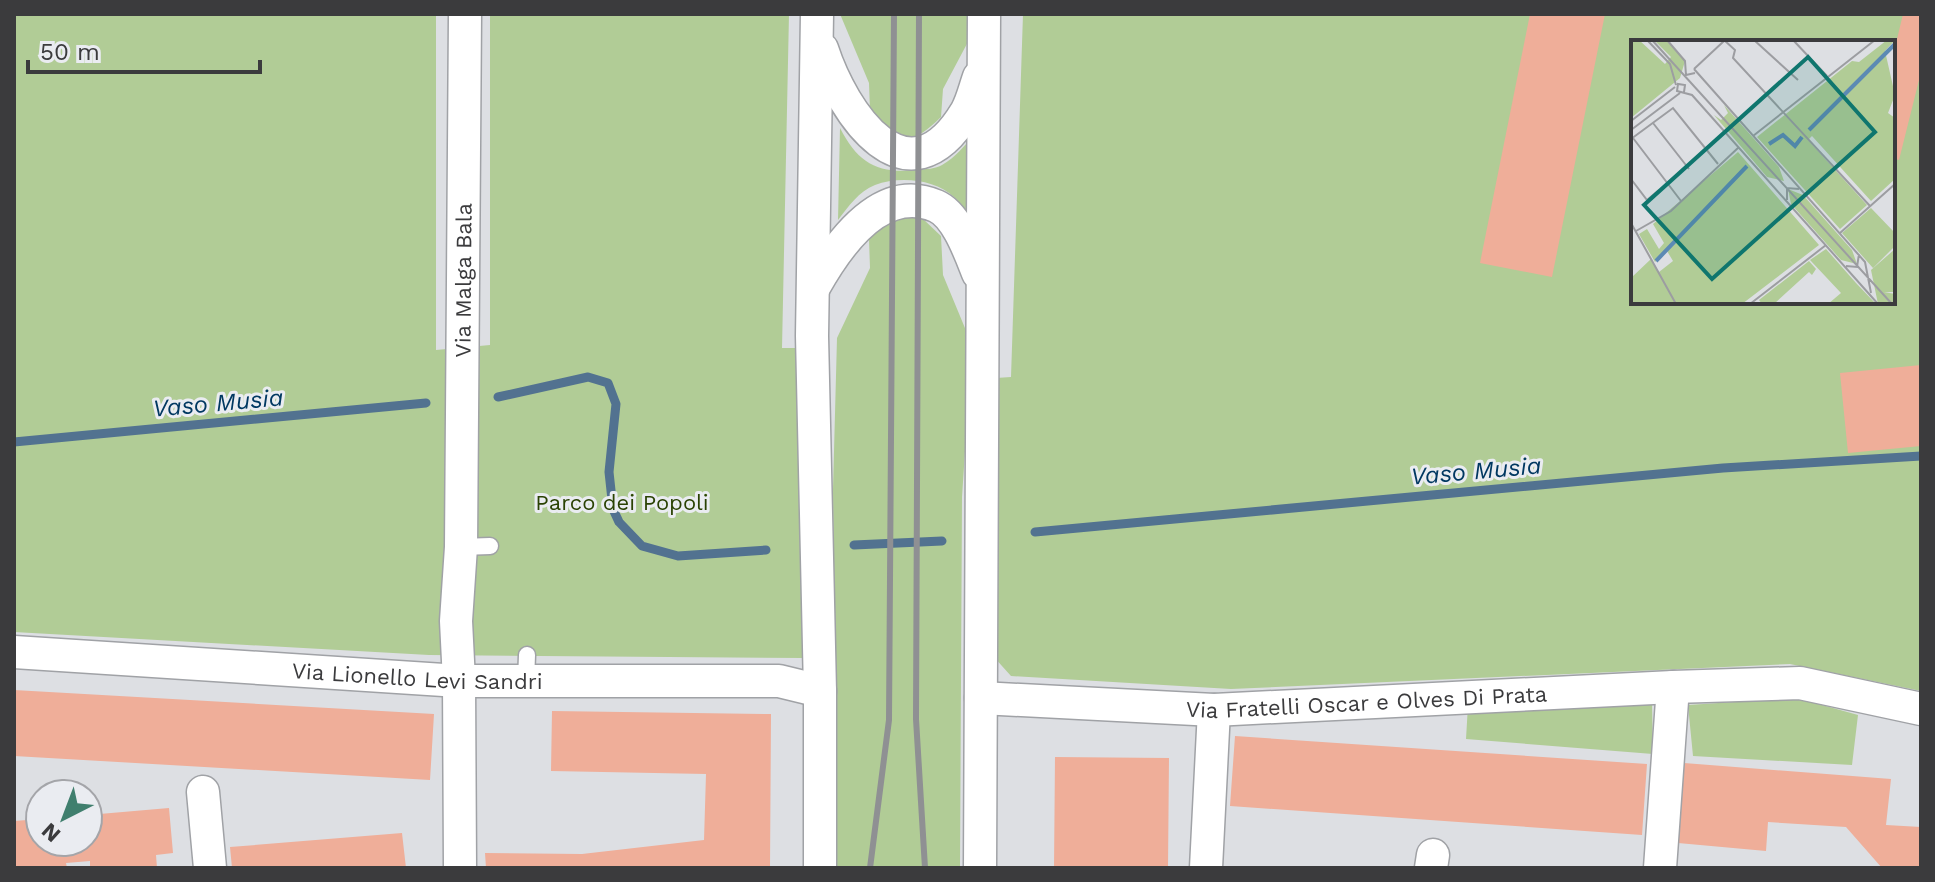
<svg xmlns="http://www.w3.org/2000/svg" width="1935" height="882" viewBox="0 0 1935 882" font-family="'Work Sans',sans-serif">
  <style>
    .green { fill: #b1cc96; fill-rule: evenodd }
    .lines { fill: none; stroke-linecap: round; stroke-linejoin: round }
    .stream { stroke: #527290; stroke-width: 9 }
    .building { fill: #efae99 }
    .lane-casing { stroke: #a0a2a6; stroke-width: 19 }
    .street-casing { stroke: #a0a2a6; stroke-width: 35 }
    .lane { stroke: #fff; stroke-width: 16 }
    .street { stroke: #fff; stroke-width: 32 }
    .rail { stroke: #8f9093; stroke-width: 6 }
    .labels { text-anchor: middle; stroke-width: 6; stroke-linejoin: round; paint-order: stroke }
    .street-label { font-size: 22px; fill: #3b3b3d; stroke: #eaecf1 }
    .park-label { font-size: 22px; fill: #2a4203; stroke: #eaecf1 }
    .water-label { font-size: 24px; font-style: italic; fill: #003861; stroke: #eaecf1 }
    .inset-river { fill: none; stroke: #5c8ab4; stroke-width: 4 }
    .inset-road { fill: none; stroke: #9c9da1; stroke-width: 2 }
    .view { fill: #0f766e; fill-opacity: 0.15; stroke: #0f766e; stroke-width: 4 }
    .inset-edge { fill: none; stroke: #3b3b3d; stroke-width: 4 }
  </style>
  <rect width="100%" height="100%" fill="#dddfe3"/>
  <!-- green -->
  <path class="green" d="M14,14H436V350L490,345V14H789L782,348H799L803,658L429,655L14,632Z
    M840,14H978V23L943,89L941,117C921,136 915,141 887,135L870,111L869,83Z
    M1023,14H1921V691L1790,664L1231,689L1011,676L993,656L996,378L1011,377ZM1633,42H1893V302H1633Z
    M840,128C858,163 877,174 917,170C925,169 936,169 942,165C955,158 965,145 975,134L973,223C967,214 962,203 954,197C935,179 899,176 875,185C859,191 848,207 838,220Z
    M902,212L922,218L941,236L943,275L972,345L962,497L960,868H828L835,715L833,489L837,338L870,268L869,239L888,217Z
    M1797,698L1858,715L1852,765L1693,756L1688,705Z
    M1652,702L1653,754L1466,739L1468,705Z"/>
  <g class="lines">
    <!-- stream -->
    <path class="stream" d="M498,397L588,377L608,383L616,404L609,472L613,509L619,522L642,546L678,556L766,550
      M14,442L426,403
      M1035,532L1723,468L1921,456
      M854,545L942,541"/>
  </g>
  <!-- building -->
  <path class="building" d="M1530,14H1605L1552,277L1480,263Z
    M1903,14H1921V72L1899,160L1893,158V56Z
    M1921,365V446L1848,453L1840,373Z
    M14,690L434,714L430,780L14,756Z
    M552,711L771,714L770,868H486L485,853L582,854L704,840L706,774L551,771Z
    M1235,736L1647,764L1642,835L1230,806Z
    M1055,757L1169,758L1168,868H1054Z
    M1684,763L1891,779L1886,825L1921,827V868H1882L1846,827L1768,822L1766,851L1678,843Z
    M169,808L173,853L156,855L157,868H90V861L66,863L67,868H14V821L40,819V842H88V815Z
    M402,833L406,868H232L230,847Z"/>
  <g class="lines">
    <!-- lane casing -->
    <g class="lane-casing">
      <path id="lane" d="M461,547L490,546
        M526,681L527,655"/>
    </g>
    <!-- street casing -->
    <g class="street-casing">
      <g id="street">
        <path d="M817,14L812,336L820,691V868"/>
        <path d="M822,49C843,114 907,209 966,112C972,102 975,88 979,77"/>
        <path d="M814,287C837,246 880,182 936,206C957,215 970,253 978,273"/>
        <path id="s1" d="M14,652L459,681H779L820,691"/>
        <path id="s2" d="M981,698L1214,710L1673,687L1800,683L1921,709"/>
        <path d="M203,792L210,868"/>
        <path id="s3" d="M460,868L459,681L456,621L461,547L465,14"/>
        <path d="M980,868L984,14"/>
        <path d="M1206,868L1214,710"/>
        <path d="M1431,868L1433,855"/>
        <path d="M1660,868L1673,687"/>
      </g>
    </g>
    <!-- lane -->
    <use href="#lane" class="lane"/>
    <!-- street -->
    <use href="#street" class="street"/>
    <!-- rail -->
    <path class="rail" d="M919,14L916,719L925,868
      M870,868L889,720L894,14"/>
  </g>
  <g class="labels">
    <!-- street labels -->
    <g class="street-label">
      <text dy="8" stroke="none"><textPath href="#s3" startOffset="588">Via Malga Bala</textPath></text>
      <text dy="8" stroke="none"><textPath href="#s1" startOffset="404">Via Lionello Levi Sandri</textPath></text>
      <text dy="8" stroke="none"><textPath href="#s2" startOffset="386">Via Fratelli Oscar e Olves Di Prata</textPath></text>
    </g>
    <!-- park labels -->
    <g class="park-label">
      <text x="622" y="510">Parco dei Popoli</text>
    </g>
    <!-- water labels -->
    <g class="water-label">
      <text transform="translate(218 403) rotate(-5)" y="8">Vaso Musia</text>
      <text transform="translate(1476 471) rotate(-5)" y="8">Vaso Musia</text>
    </g>
  </g>
  <!-- overview -->
  <g transform="translate(1631 40)">
    <rect width="264" height="264" fill="#dddfe3"/>
    <path d="M0,0H8L34,24L40,17L23,0H36L54,21L49,38L0,78ZM256,0H264L254,11L264,55L257,73L264,78V139L240,161L181,96L177,100L236,165L209,189L126,97L221,21L228,22ZM93,65L148,127L153,141L136,137L83,75L90,80L97,73ZM107,112L188,205L111,264H0V238L20,219L28,232L42,221L36,211L24,222L8,194L16,189L28,209L33,203L22,184ZM157,149L172,155L221,210L226,224L210,220L160,164ZM240,168L264,193V206L242,228L211,193ZM195,209L225,243L245,264H197L210,253L179,220ZM264,209V252H253L264,254V264H247L240,230ZM178,221L185,229L181,235L178,232L143,264H131L128,260Z" fill="#b1cc96"/>
    <path class="inset-river" d="M178,90L264,4M138,104L152,95L164,106L171,97M25,221L116,126"/>
    <path class="inset-road" d="M16,0L39,24L45,45M21,0L261,264M36,0L54,21L55,35L64,33M93,0L104,10L102,18L239,166M123,0L167,40M162,0L196,36M63,29L234,222L240,253M63,29L93,1M53,52L54,45L47,44L46,51L61,55L247,264M0,81L44,47M22,83L58,129M0,90L49,53M122,96L244,0M2,98L50,161M0,99L42,68L87,124M0,139L16,160L28,150M156,160V148L168,149M0,183L45,264M5,191L40,171L108,107M209,193L264,144M215,226L226,227L228,214M119,264L195,205"/>
    <path class="view" d="M177,17L244,92L81,239L13,165Z"/>
    <rect width="264" height="264" class="inset-edge"/>
  </g>
  <!-- border -->
  <rect width="1935" height="882" fill="none" stroke="#3b3b3d" stroke-width="32"/>
  <!-- north arrow -->
  <g transform="translate(64 818) rotate(222)"><circle r="38" fill="#eaecf1" stroke="#a4a5a9" stroke-width="2"/>
  <path d="M0-6L14 30L0 20L-14 30Z" fill="#407f6e"/>
  <text y="-12" font-size="22" font-weight="bold" text-anchor="middle" fill="#3b3b3d">N</text>
  </g>
  <!-- scale -->
  <path d="M28 60v12h232v-12" fill="none" stroke="#3b3b3d" stroke-width="4"/>
  <text x="40" y="60" font-size="24" fill="#3b3b3d" stroke="#eaecf1" stroke-width="6" paint-order="stroke">50 m</text>
</svg>
